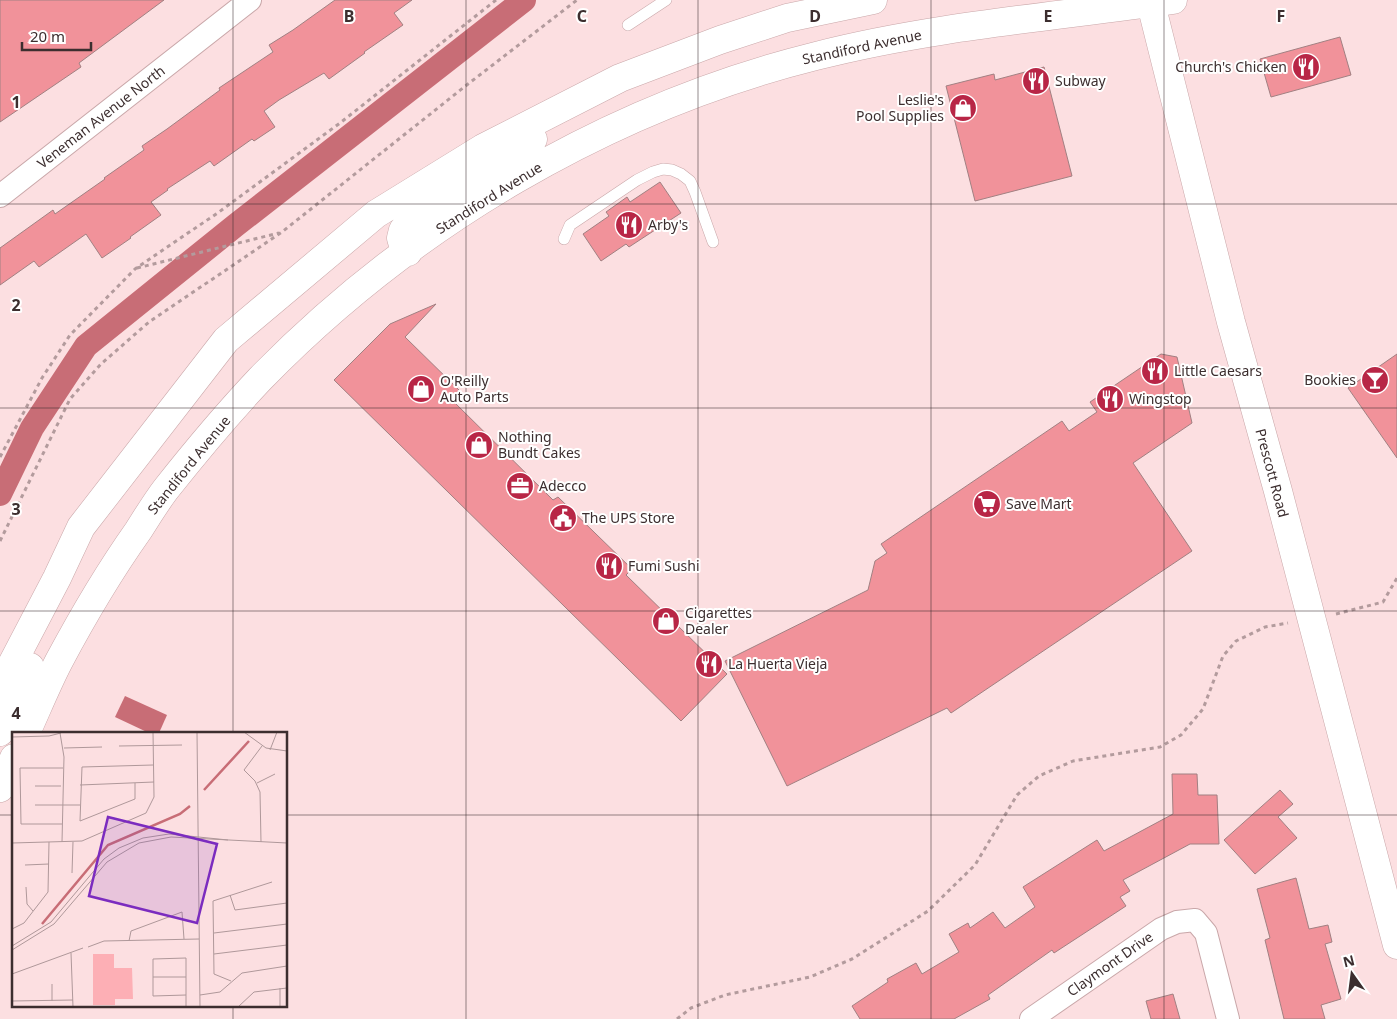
<svg xmlns="http://www.w3.org/2000/svg" width="1397" height="1019" viewBox="0 0 1397 1019" font-family="'Noto Sans',sans-serif">
  <style>
    .water { fill: #c86d76 }
    .lines { fill: none; stroke-linecap: round; stroke-linejoin: round }
    .canal { stroke: #c86d76; stroke-width: 24 }
    .building { fill: #f1929a; stroke: #a18082 }
    .lane-casing { stroke: #c9a7a9; stroke-width: 12 }
    .street-casing { stroke: #c9a7a9; stroke-width: 24 }
    .secondary-casing { stroke: #c9a7a9; stroke-width: 29 }
    .path { stroke: #b39b9d; stroke-width: 3; stroke-dasharray: 4 4; stroke-linecap: butt }
    .lane { stroke: #fff; stroke-width: 11 }
    .street { stroke: #fff; stroke-width: 22 }
    .secondary { stroke: #fff; stroke-width: 28 }
    .grid { fill: none; stroke: #3c2e2f; stroke-width: 1; stroke-opacity: 0.55 }
    .labels { text-anchor: middle; stroke-width: 4; stroke-linejoin: round; paint-order: stroke }
    .street-label { font-size: 14px; fill: #3c2e2f; stroke: #fff }
    .poi-label { font-size: 14px; fill: #3c2e2f; stroke: #fff; text-anchor: start }
    .inset-river { fill: none; stroke: #c86d76; stroke-width: 2.5 }
    .inset-road { fill: none; stroke: #af989a; stroke-width: 1 }
    .view { fill: #7b2cbf; fill-opacity: 0.15; stroke: #7b2cbf; stroke-width: 2.5 }
    .inset-edge { fill: none; stroke: #3c2e2f; stroke-width: 2.5 }
    .grid-label { font-size: 16px; text-anchor: middle; font-weight: bold; fill: #3c2e2f; stroke: #fff; stroke-width: 4; stroke-linejoin: round; paint-order: stroke }
  </style>
  <rect width="100%" height="100%" fill="#fcdfe1"/>
  <!-- water -->
  <path class="water" d="M125,696L167,715L159,733H149L115,717Z"/>
  <g class="lines">
    <!-- canal -->
    <path class="canal" d="M0,494L32,428L86,346L236,225L524,0"/>
  </g>
  <!-- building -->
  <path class="building" d="M0,0H164L79,63L81,67L0,122Z
    M335,0H412L394,13L403,25L364,52L365,53L329,79L324,73L279,100L264,111L275,127L254,141L252,139L214,166L210,161L167,189L168,190L151,202L161,215L130,237L131,238L102,258L86,234L39,267L34,261L0,285V248L53,210L55,214L105,179L104,178L144,150L142,146L167,129L220,90L219,88L273,52L269,45L293,30Z
    M1340,37L1351,75L1271,97L1260,59Z
    M1044,67L1072,176L975,201L946,86L994,74L995,80Z
    M660,182L681,213L629,247L626,244L601,261L583,234L609,216L606,212L627,197L630,202Z
    M436,304L405,337L459,390L451,399L553,500L558,497L632,569L626,575L727,674L681,721L334,380L390,324Z
    M1161,354L1177,357L1192,423L1133,463L1192,551L951,713L947,708L787,786L725,661L868,590L875,561L887,553L881,544L1062,421L1069,431L1097,412L1090,402Z
    M1397,354V458L1348,388Z
    M1172,774H1197L1198,795H1217L1219,844H1190L1123,880L1130,891L1120,897L1126,906L1054,953L1052,950L988,995L990,999L954,1019H860L852,1006L888,982L887,979L916,963L922,974L959,952L949,934L968,923L970,928L993,912L1005,928L1035,907L1023,887L1097,840L1104,851L1173,814Z
    M1280,790L1293,804L1278,817L1297,838L1255,874L1224,840Z
    M1296,878L1309,929L1328,925L1332,942L1325,944L1341,999L1321,1005L1325,1019H1284L1265,940L1270,938L1257,889Z
    M1173,994L1180,1019H1151L1146,1001Z"/>
  <g class="lines">
    <!-- lane casing -->
    <g class="lane-casing">
      <path id="lane" d="M628,25L666,0
        M564,239L570,225L637,180L653,172L663,169L672,170L681,174L690,181L695,192L713,242"/>
    </g>
    <!-- street casing -->
    <g class="street-casing">
      <path id="street" d="M0,196L250,0
        M1031,1019L1161,929L1177,922L1195,920L1206,933L1228,1019"/>
    </g>
    <!-- secondary casing -->
    <g class="secondary-casing">
      <path id="secondary" d="M1150,0L1231,322L1278,491L1397,945
        M408,252L403,245L401,238L403,230L432,207L533,139
        M0,687L57,578L81,527L226,340L376,214L483,148L620,78L720,40L787,18L873,0
        M0,732L30,667
        M26,733C37,709 47,684 59,661C83,616 109,572 138,531C147,517 156,502 166,489C196,451 227,414 260,379C410,225 607,108 816,56C933,26 1054,17 1173,0
        M0,788L14,758"/>
    </g>
    <!-- path -->
    <path class="path" d="M137,268L279,233
      M0,457L42,378L70,335L135,269L219,212L340,123L496,0
      M0,541L70,399L101,364L149,322L282,232L468,84L577,0
      M1336,614L1383,602L1397,578
      M677,1019L691,1008L725,995L810,977L852,959L928,911L975,865L1017,795L1039,776L1073,761L1160,747L1181,735L1203,709L1223,656L1236,641L1265,627L1288,623"/>
    <!-- lane -->
    <use href="#lane" class="lane"/>
    <!-- street -->
    <use href="#street" class="street"/>
    <!-- secondary -->
    <use href="#secondary" class="secondary"/>
  </g>
  <!-- grid -->
  <path class="grid" d="M233,0V733M466,0V1019M698,0V1019M931,0V1019M1164,0V1019M0,204H1397M0,408H1397M0,611H1397M0,815H14M286,815H1397M233,1005V1019"/>
  <!-- icons -->
  <defs>
    <g id="restaurant-disc" transform="scale(1.4375)"><circle r="9.5" fill="#b82646" stroke="#fff"/><path d="M-5-6h1v4h1v-4h1v4h1v-4h1v5L-1.5 .5V6h-2V.5L-5-1ZM5-6V6H3V1.5H1.5Q1.5-4 5-6Z" fill="#fff"/></g>
    <g id="shop-disc" transform="scale(1.4375)"><circle r="9.5" fill="#b82646" stroke="#fff"/><path d="M-5-2.5h2.3a2.7 3.5 0 0 1 5.4 0H5L5.5 6h-11ZM-1.5-2.5h3a1.5 2.3 0 0 0-3 0Z" fill="#fff"/></g>
    <g id="bar-disc" transform="scale(1.4375)"><circle r="9.5" fill="#b82646" stroke="#fff"/><path d="M-6-5H6L.8 .8V4.5H3.5V6h-7V4.5H-.8V.8Z" fill="#fff"/></g>
    <g id="office-disc" transform="scale(1.4375)"><circle r="9.5" fill="#b82646" stroke="#fff"/><path d="M-6-3h4V-5.5h4V-3h4V5H-6ZM-1-4.5V-3h2v-1.5ZM-6 0V1H6V0Z" fill="#fff"/></g>
    <g id="supermarket-disc" transform="scale(1.4375)"><circle r="9.5" fill="#b82646" stroke="#fff"/><path d="M-6-5.5h2.5l.6 2H6L4.5 2H-2.5L-4.4-4H-6ZM-1.5 3.2a1.3 1.3 0 1 0 .1 0ZM3 3.2a1.3 1.3 0 1 0 .1 0Z" fill="#fff"/></g>
    <g id="civic-disc" transform="scale(1.4375)"><circle r="9.5" fill="#b82646" stroke="#fff"/><path d="M-.6-6.5H3V-4.5H.6V-3L4-1V1h2V6H-6V1h2V-1L-.6-3ZM-1.2 2.5V6h2.4V2.5Z" fill="#fff"/></g>
  </defs>
  <g fill-rule="evenodd">
    <use href="#restaurant-disc" x="1306" y="67"/>
    <use href="#restaurant-disc" x="1036" y="81"/>
    <use href="#shop-disc" x="963" y="108"/>
    <use href="#restaurant-disc" x="629" y="225"/>
    <use href="#restaurant-disc" x="1155" y="371"/>
    <use href="#bar-disc" x="1375" y="380"/>
    <use href="#shop-disc" x="421" y="389"/>
    <use href="#restaurant-disc" x="1110" y="399"/>
    <use href="#shop-disc" x="479" y="445"/>
    <use href="#office-disc" x="520" y="486"/>
    <use href="#supermarket-disc" x="987" y="504"/>
    <use href="#civic-disc" x="563" y="518"/>
    <use href="#restaurant-disc" x="609" y="566"/>
    <use href="#shop-disc" x="666" y="621"/>
    <use href="#restaurant-disc" x="709" y="664"/>
  </g>
  <g class="labels">
    <!-- street labels -->
    <g class="street-label">
      <text transform="translate(862 47) rotate(-12)" y="5">Standiford Avenue</text>
      <text transform="translate(101 117) rotate(-38)" y="5">Veneman Avenue North</text>
      <text transform="translate(489 198) rotate(-32)" y="5">Standiford Avenue</text>
      <text transform="translate(189 465) rotate(-51)" y="5">Standiford Avenue</text>
      <text transform="translate(1272 473) rotate(75)" y="5">Prescott Road</text>
      <text transform="translate(1110 964) rotate(-35)" y="5">Claymont Drive</text>
    </g>
    <!-- poi labels -->
    <g class="poi-label">
      <text x="1287" y="72" text-anchor="end">Church's Chicken</text>
      <text x="1055" y="86">Subway</text>
      <text x="944" y="105" text-anchor="end">Leslie's<tspan x="944" dy="16">Pool Supplies</tspan></text>
      <text x="648" y="230">Arby's</text>
      <text x="1174" y="376">Little Caesars</text>
      <text x="1356" y="385" text-anchor="end">Bookies</text>
      <text x="440" y="386">O'Reilly<tspan x="440" dy="16">Auto Parts</tspan></text>
      <text x="1129" y="404">Wingstop</text>
      <text x="498" y="442">Nothing<tspan x="498" dy="16">Bundt Cakes</tspan></text>
      <text x="539" y="491">Adecco</text>
      <text x="1006" y="509">Save Mart</text>
      <text x="582" y="523">The UPS Store</text>
      <text x="628" y="571">Fumi Sushi</text>
      <text x="685" y="618">Cigarettes<tspan x="685" dy="16">Dealer</tspan></text>
      <text x="728" y="669">La Huerta Vieja</text>
    </g>
  </g>
  <!-- overview -->
  <g transform="translate(12 732)">
    <rect width="275" height="275" fill="#fcdfe1"/>
    <path d="M81,222H102V236H120L121,267H103V273H81Z" fill="#fdafb5"/>
    <path class="inset-river" d="M192,58L237,9M30,192L96,113L168,82L178,74"/>
    <path class="inset-road" d="M185,0L188,275M232,0L254,16L275,19M48,1L52,25L50,110M0,5L37,4L49,1M107,14L170,13M52,16L90,15M258,18L265,0M123,51V67L68,89L70,35L141,33M245,51L263,42M68,53L142,50M23,54H49M23,73H68M50,92H9L8,36H51M249,110L248,60L243,49L232,38L250,14M0,111L70,109L134,81L142,65L141,0M13,133L37,132M60,141L61,110M14,155L15,172L21,179M218,163L223,178L275,171M0,197L12,191L36,160L37,110M202,201L275,192M117,209L119,199L170,180L172,207M0,214L39,190L92,127L107,116L131,106L157,102L216,108M76,215L92,209L187,207M0,218L42,192L95,130L127,111L159,105L275,111M59,221L61,275M202,222L275,213M0,242L71,216M141,245H174M219,249L202,242L201,169L260,150M40,252V269M174,263L141,264V227L174,226V275M188,263L208,260L230,241L275,234M0,269L61,268M226,275L242,260L275,256M268,275V256"/>
    <path class="view" d="M96,85L205,112L185,191L77,164Z"/>
    <rect width="275" height="275" class="inset-edge"/>
  </g>
  <g class="grid-label">
    <text x="349" y="22">B</text>
    <text x="582" y="22">C</text>
    <text x="815" y="22">D</text>
    <text x="1048" y="22">E</text>
    <text x="1281" y="22">F</text>
    <text x="16" y="108">1</text>
    <text x="16" y="311">2</text>
    <text x="16" y="515">3</text>
    <text x="16" y="719">4</text>
  </g>
  <!-- north arrow -->
  <g transform="translate(1352 974) rotate(346)" stroke="#ffffff" stroke-width="4" paint-order="stroke">
  <path d="M0-4L9 19L0 12L-9 19Z" fill="#3c2e2f"/>
  <text y="-8" font-size="14" font-weight="bold" text-anchor="middle" fill="#3c2e2f">N</text>
  </g>
  <!-- scale -->
  <path d="M22 42v8h69v-8" fill="none" stroke="#3c2e2f" stroke-width="2.5"/>
  <text x="30" y="42" font-size="15" fill="#3c2e2f" stroke="#ffffff" stroke-width="4" paint-order="stroke">20 m</text>
</svg>
